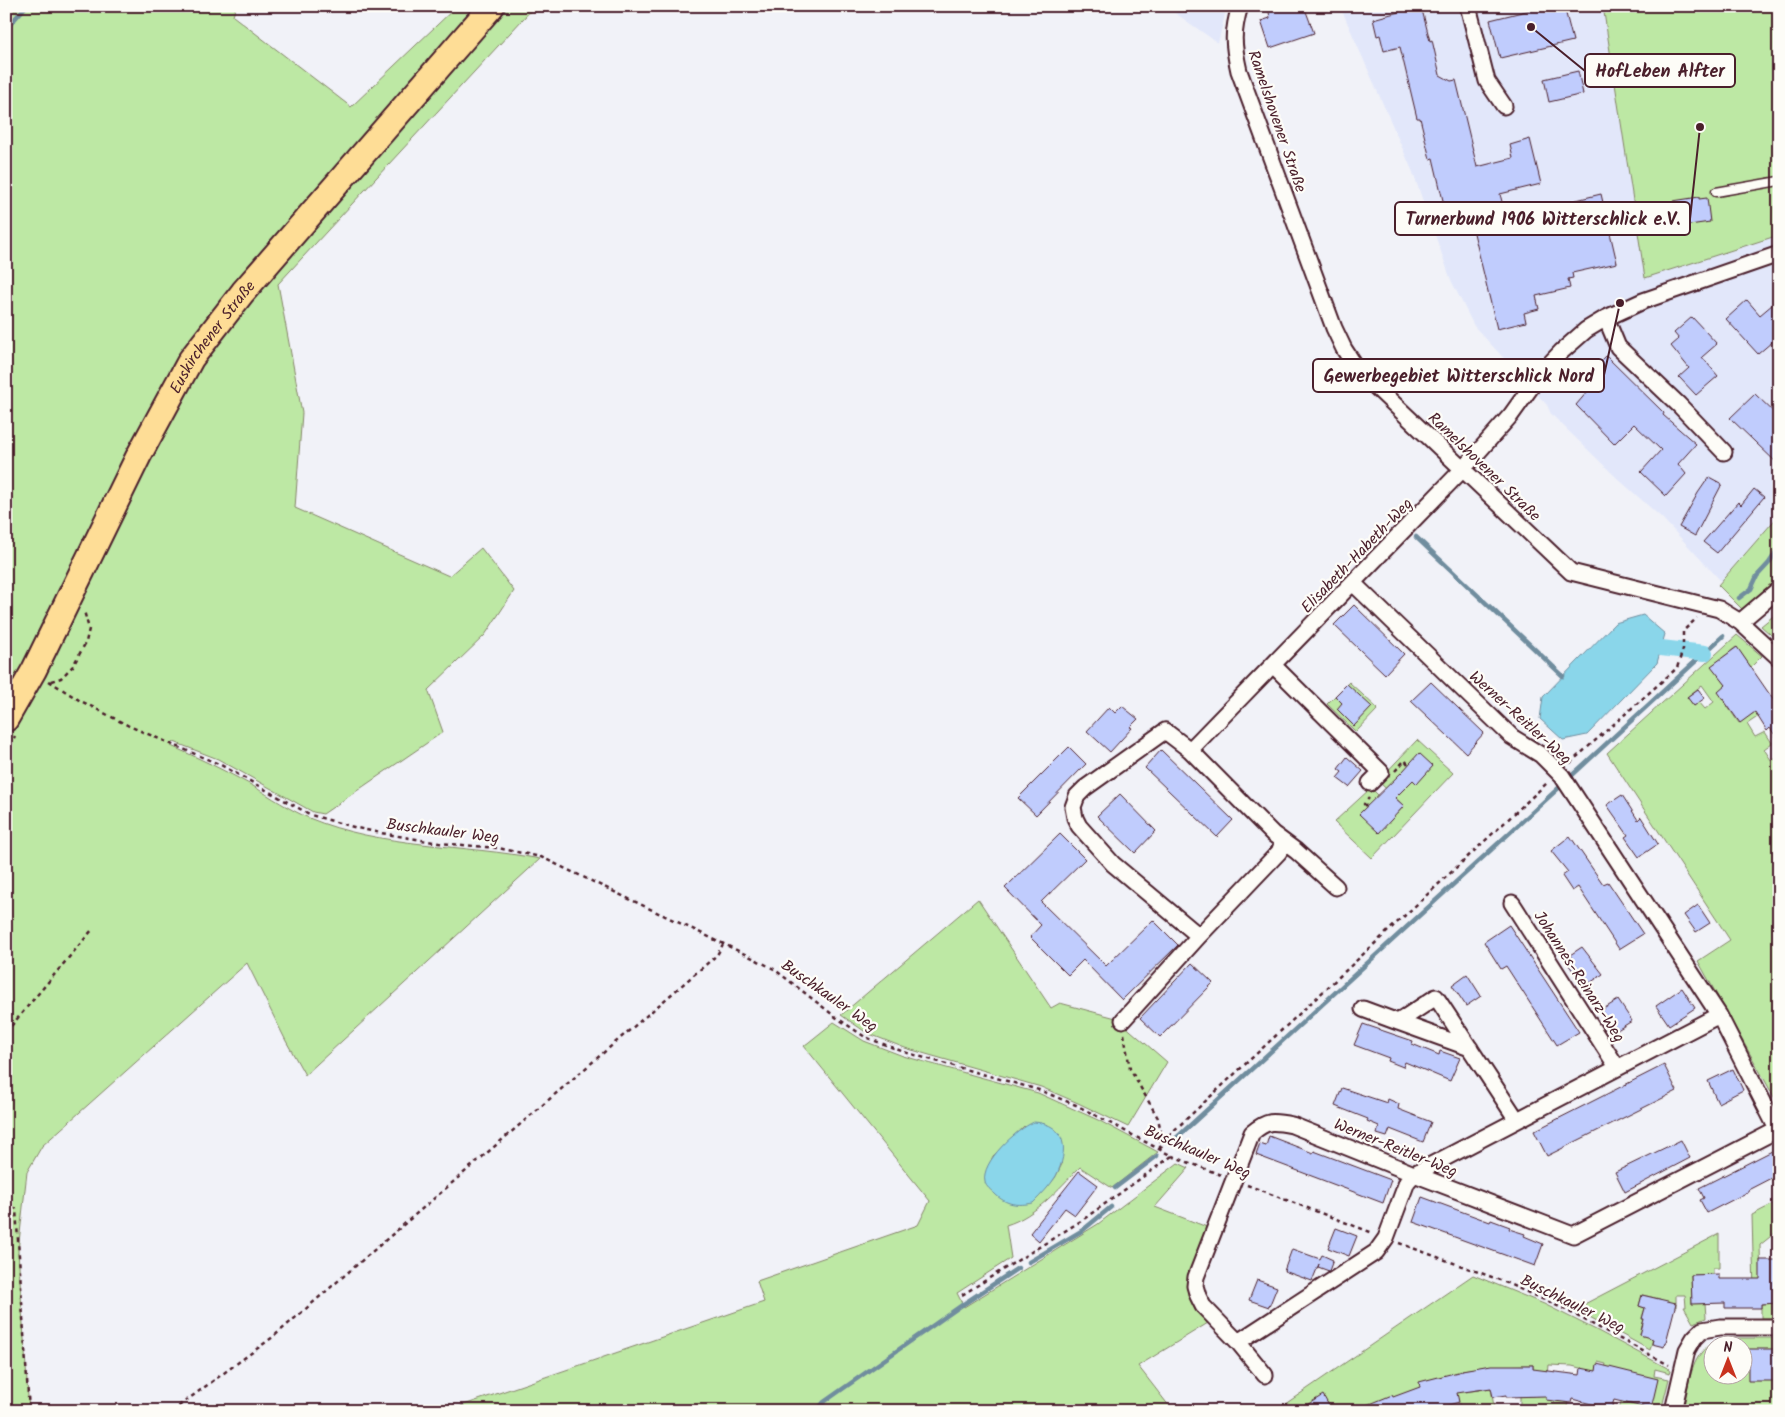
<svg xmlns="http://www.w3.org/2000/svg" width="1785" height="1417" viewBox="0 0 1785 1417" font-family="Kalam,sans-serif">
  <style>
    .built { fill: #e2e7fa }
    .green { fill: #bde8a4; stroke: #848468; fill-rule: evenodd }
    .water { fill: #8ad6ea; stroke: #708d9e }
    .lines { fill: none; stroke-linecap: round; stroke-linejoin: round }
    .stream { stroke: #708d9e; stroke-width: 4.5 }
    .canal { stroke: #8ad6ea; stroke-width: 16 }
    .building { fill: #c0ccfd; stroke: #4a1f2b }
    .service-casing { stroke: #4a1f2b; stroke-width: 11 }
    .minor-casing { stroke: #4a1f2b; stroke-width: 19 }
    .primary-casing { stroke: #4a1f2b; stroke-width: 28 }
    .path { stroke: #4a1f2b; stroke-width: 2.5; stroke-dasharray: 4 4; stroke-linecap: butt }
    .service { stroke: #fdfcf7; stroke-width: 8 }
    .minor { stroke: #fdfcf7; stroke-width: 15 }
    .primary { stroke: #fedd96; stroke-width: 24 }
    .labels { text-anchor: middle; stroke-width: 4.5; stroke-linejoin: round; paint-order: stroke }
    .street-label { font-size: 16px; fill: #4a1f2b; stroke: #fdfcf7 }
    .leader { fill: none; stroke: #4a1f2b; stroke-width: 2 }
    .callout-dot { fill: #4a1f2b; stroke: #fdfcf7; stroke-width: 2 }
    .callout { fill: #fdfcf7; stroke: #4a1f2b; stroke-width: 2 }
    .callout-label { font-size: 18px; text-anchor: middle; font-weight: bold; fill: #4a1f2b }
  </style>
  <rect width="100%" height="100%" fill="#f1f2f8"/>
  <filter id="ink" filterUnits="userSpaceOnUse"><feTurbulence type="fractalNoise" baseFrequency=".02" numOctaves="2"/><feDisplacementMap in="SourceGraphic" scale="10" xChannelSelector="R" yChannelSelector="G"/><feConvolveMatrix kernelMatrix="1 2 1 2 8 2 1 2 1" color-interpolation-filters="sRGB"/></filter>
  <g filter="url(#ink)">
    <!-- built -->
    <path class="built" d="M1165,6H1227L1218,43Z
      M1340,6H1603L1645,278L1779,235V515L1721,581L1662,518L1617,478L1551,414L1547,405L1474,326L1451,280L1412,170Z"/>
    <!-- green -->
    <path class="green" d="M14,6H236L233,16L351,107L457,6H535L278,284L302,413L295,508L449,576L481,548L514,591L485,635L428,690L443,732L323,814L313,812L218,759L174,742L171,746C199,758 226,771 253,786C271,797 290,810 309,818C381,848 464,844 540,859L305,1075L286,1041L247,963L42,1146L27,1172L18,1251L29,1411H6V15Z
      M1603,6H1779V235L1645,278Z
      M1779,515V579L1742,609L1718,585Z
      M1777,613L1779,616V642L1761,626Z
      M1737,635L1762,656L1751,667L1736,647L1712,666L1726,685L1724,687L1728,692L1721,697L1739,723L1771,701L1774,706L1747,724L1755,737L1765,732L1772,743L1764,749L1771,760L1775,758L1779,764L1778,1104L1698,961L1730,940L1607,753ZM1702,685L1714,702L1705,709L1699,702L1694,706L1687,697Z
      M1349,682L1378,709L1356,732L1327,704Z
      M1417,740L1453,773L1372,858L1334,822L1371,788L1397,814L1404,806L1378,781Z
      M978,899L1051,1008L1060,1003L1116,1018L1167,1062L1128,1127L1078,1103L1041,1087L905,1048L867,1033L841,1015Z
      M834,1022L864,1041L903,1056L1038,1093L1098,1120L1158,1152L1112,1188L1080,1167C1058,1189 1036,1216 1006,1225L1011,1258L957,1293L964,1307L1098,1224L1178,1163L1189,1168L1155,1207L1207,1227L1188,1276V1295L1208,1323L1138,1366L1173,1411H455L461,1406L764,1302L757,1281L918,1225L930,1201L804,1046ZM1024,1126L1062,1164L1055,1178L1033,1203L990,1163L993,1156Z
      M1779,1201V1233H1775L1760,1245L1761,1293H1754L1752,1215Z
      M1719,1234V1268H1713V1274L1691,1275L1692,1303H1705L1706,1318L1693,1323L1684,1307H1686L1685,1295H1676V1307L1660,1303V1299L1642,1295L1639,1306L1645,1308L1642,1318L1644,1319L1640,1335L1653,1338L1650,1350L1575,1309Z
      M1473,1275L1544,1304L1596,1330L1671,1370L1670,1373L1655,1369L1654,1376L1669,1379L1661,1411H1619L1628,1372L1604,1373L1606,1364L1598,1362L1596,1372L1572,1366L1549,1365L1546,1399L1569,1402L1567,1411H1520V1396H1534L1533,1365L1491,1366L1462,1370L1465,1392L1491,1388L1494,1407L1491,1408V1411H1461L1456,1392L1427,1411H1374L1371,1403L1350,1411H1314L1309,1404L1297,1411H1275Z
      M1779,1303V1318H1761V1304Z
      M1740,1338H1779V1411H1683C1689,1385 1690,1348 1721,1340C1727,1338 1734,1339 1740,1338ZM1712,1344H1742V1374H1712Z"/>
    <!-- water -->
    <path class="water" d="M1643,615L1665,634L1657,663L1587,735L1563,740L1540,719L1543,697L1615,623Z
      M1034,1122C1067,1124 1069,1151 1056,1176C1050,1186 1041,1195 1033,1203C1018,1206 1006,1205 995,1194C991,1190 986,1187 985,1182C980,1162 1017,1129 1034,1122Z"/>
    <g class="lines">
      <!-- stream -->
      <path class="stream" d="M6,29L26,6
        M1416,537L1563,676
        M1739,598L1751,589L1757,576L1769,563L1779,548
        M1567,780L1723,636
        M1173,1141L1563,784
        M1115,1188L1157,1156
        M1029,1262L1083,1230L1111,1207
        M817,1411L824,1402L962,1305L1018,1268"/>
      <!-- canal -->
      <path class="canal" d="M1661,648L1705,653"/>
    </g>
    <!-- building -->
    <path class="building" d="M1268,6H1304L1314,33L1270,48L1261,21L1270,18Z
      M1421,6L1430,41L1432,40L1440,75L1451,81L1456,80L1477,167L1513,158L1510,145L1530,139L1541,184L1500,194L1506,217L1601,194L1617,263L1572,273L1573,278L1568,279L1570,288L1536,296L1539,309L1524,313L1526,322L1497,329L1467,204L1445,209L1433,158L1430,159L1420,118H1417L1400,47L1384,51L1380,35L1377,36L1373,19Z
      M1546,6H1564L1573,41L1500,58L1490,20Z
      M1578,71L1583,94L1549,102L1544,79Z
      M1699,197V199L1707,198L1710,222L1669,228L1667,211L1674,210L1673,201Z
      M1779,299V336L1758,354L1726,319L1747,300L1760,315Z
      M1692,317L1717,344L1702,357L1718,376L1696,395L1679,377L1689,368L1671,346L1679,339L1674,333Z
      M1606,356L1664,413L1663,415L1696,444L1678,464L1686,474L1666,496L1641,472L1661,450L1634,424L1614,444L1576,405L1594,384L1586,377Z
      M1755,394L1779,417V465L1730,418Z
      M1709,477L1722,484L1695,536L1679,527L1698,493Z
      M1754,489L1764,497L1717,553L1703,542L1738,502L1741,505Z
      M1354,605L1404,654L1385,674L1334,625Z
      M1737,647L1779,708V741L1770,728L1767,731L1755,712L1740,723L1718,692L1726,685L1711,666Z
      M1431,682L1484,733L1466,753L1411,701Z
      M1347,684L1372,707L1354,726L1337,709L1342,703L1335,696Z
      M1698,689L1705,698L1694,706L1687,697Z
      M1122,706L1138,719L1130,727L1132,728L1110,752L1087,731L1109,707L1115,713Z
      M1069,747L1086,764L1036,815L1018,798Z
      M1161,750L1233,820L1217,837L1145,768Z
      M1419,753L1433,766L1417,784L1413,780L1395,798L1404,806L1379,833L1359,814L1403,771Z
      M1347,757L1363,771L1349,787L1337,778L1342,772L1338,769Z
      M1120,794L1156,831L1135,853L1097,816Z
      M1622,795L1638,820L1641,817L1658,844L1639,857L1625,837L1628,835L1607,805Z
      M1060,834L1085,859L1041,902L1106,966L1153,920L1178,945L1122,1000L1083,960L1068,975L1030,937L1041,925L1005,888Z
      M1570,836L1603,884L1608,882L1643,934L1619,949L1578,887L1572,891L1562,876L1568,872L1551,851Z
      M1698,905L1710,923L1696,932L1684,915Z
      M1509,925L1579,1032L1557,1045L1506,966L1501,969L1484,942Z
      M1582,947L1603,974L1584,987L1569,965L1574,962L1570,955Z
      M1192,963L1213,983L1160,1037L1140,1018Z
      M1467,974L1481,996L1466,1006L1452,985Z
      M1682,988L1695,1008L1669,1025L1656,1006Z
      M1618,1000L1632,1021L1614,1032L1600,1011Z
      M1363,1024L1413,1041L1412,1044L1439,1055L1440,1051L1460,1058L1450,1081L1405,1062L1403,1067L1388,1061L1389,1058L1354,1045Z
      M1664,1065L1677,1091L1547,1156L1534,1131Z
      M1733,1069L1743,1090L1718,1103L1708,1081Z
      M1342,1088L1387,1103L1388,1099L1399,1104L1398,1109L1431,1122L1423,1142L1390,1129L1387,1137L1377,1134L1379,1126L1367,1121L1368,1119L1335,1106Z
      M1269,1136L1313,1153L1314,1151L1391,1180L1383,1203L1256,1155L1260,1144L1266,1146Z
      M1681,1140L1690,1158L1625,1192L1615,1172Z
      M1772,1151L1779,1164V1174L1748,1190V1192L1707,1213L1700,1200L1704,1198L1699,1188Z
      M1079,1171L1098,1185L1075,1215L1065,1208L1039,1241L1030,1233Z
      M1422,1197L1490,1222L1491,1220L1510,1227L1509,1229L1525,1234L1524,1236L1543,1244L1535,1266L1413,1222Z
      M1336,1228L1357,1236L1349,1256L1328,1248Z
      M1292,1249L1320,1259L1322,1255L1333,1260L1329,1271L1318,1267L1319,1264L1312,1281L1284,1271Z
      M1760,1260H1779V1303L1761,1304V1308H1725V1303L1692,1304L1691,1275L1719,1274V1279H1760Z
      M1257,1280L1277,1287L1269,1307L1249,1300Z
      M1642,1295L1676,1303L1666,1342H1665L1664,1347L1652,1344L1653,1339L1640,1335L1644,1319H1642L1645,1308L1639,1306Z
      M1748,1349H1775V1381H1748Z
      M1597,1364L1658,1379L1651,1409L1614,1400L1611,1409L1572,1399L1571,1403L1546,1400V1396L1506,1397V1395L1493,1397L1491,1388L1457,1393L1459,1402L1429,1411H1353L1392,1395L1393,1397L1420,1387L1419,1382L1462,1371V1370L1491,1365H1533V1369L1580,1375L1581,1368L1596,1371Z
      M1323,1395L1332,1411H1297Z"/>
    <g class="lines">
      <!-- service casing -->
      <g class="service-casing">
        <path id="service" d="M1716,192L1779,181"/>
      </g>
      <!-- minor casing -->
      <g class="minor-casing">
        <path id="minor" d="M1240,6C1232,32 1233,45 1239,71L1334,328L1344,349L1357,369L1571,572L1719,609L1740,622L1779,658
          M1468,6L1487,81L1504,106
          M1606,318L1618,347L1679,405L1724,452
          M1353,583L1512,737L1541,755L1562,776L1719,1015L1779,1133
          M1740,622L1779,589
          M1273,665L1381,772L1370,783
          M1190,750L1463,469L1511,415L1541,373L1561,352L1586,330L1606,318L1643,301L1779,254
          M1512,903L1617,1067
          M1199,936L1113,864L1079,826L1075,818L1073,807L1077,796L1085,788L1165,731L1190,750L1273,834L1296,851L1336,887
          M1363,1009L1398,1022L1436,997L1517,1120
          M1123,1020L1199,936L1279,852L1283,842
          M1398,1022L1470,1048
          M1238,1342L1376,1252L1386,1238L1407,1182L1414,1174L1719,1015
          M1265,1375L1238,1342L1203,1306L1198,1296L1195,1286L1196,1277L1252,1133C1267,1120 1273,1121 1292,1125L1414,1174L1573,1235L1777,1130
          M1673,1411L1687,1350L1694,1338L1702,1330L1720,1327H1779"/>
      </g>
      <!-- primary casing -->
      <g class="primary-casing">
        <g id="primary">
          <path id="s1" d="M6,719L34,670L139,455L191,359L243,292L492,6"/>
        </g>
      </g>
      <!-- path -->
      <path class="path" d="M49,681L79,700L129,726L221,765L311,815L357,828L381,833L439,843L498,848L541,857L749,956L774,969L837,1018L865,1037L904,1052L1039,1090L1076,1105L1172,1156L1221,1175
        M51,681L61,678L73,666L86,642L89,629L84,611
        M6,752L15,736
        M1570,763L1677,668L1683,649V631L1697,618
        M1395,771L1405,760L1408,764
        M1366,806L1364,804L1369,798
        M6,1032L92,930
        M1124,1034L1130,1069L1158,1118L1161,1132L1160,1148
        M1160,1149L1166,1138L1547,783
        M1247,1185L1373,1233
        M6,1203L16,1209L29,1411
        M1399,1243L1500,1280L1562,1308L1669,1365
        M962,1295L1081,1221L1172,1156
        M172,1411L273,1337L717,955L723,944"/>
      <!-- service -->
      <use href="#service" class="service"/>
      <!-- minor -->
      <use href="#minor" class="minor"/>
      <!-- primary -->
      <use href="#primary" class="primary"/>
    </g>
  </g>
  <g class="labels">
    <!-- street labels -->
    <g class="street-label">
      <text transform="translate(1278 121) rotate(71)" y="6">Ramelshovener Straße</text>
      <text dy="6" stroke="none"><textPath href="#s1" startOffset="435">Euskirchener Straße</textPath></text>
      <text transform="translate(1485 466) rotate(44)" y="6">Ramelshovener Straße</text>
      <text transform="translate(1356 555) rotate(-46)" y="6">Elisabeth-Habeth-Weg</text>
      <text transform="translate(1521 717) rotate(42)" y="6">Werner-Reitler-Weg</text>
      <text transform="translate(443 830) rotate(7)" y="6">Buschkauler Weg</text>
      <text transform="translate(1580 976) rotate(57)" y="6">Johannes-Reinarz-Weg</text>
      <text transform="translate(830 995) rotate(35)" y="6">Buschkauler Weg</text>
      <text transform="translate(1396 1147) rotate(22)" y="6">Werner-Reitler-Weg</text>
      <text transform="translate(1198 1151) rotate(23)" y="6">Buschkauler Weg</text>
      <text transform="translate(1573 1303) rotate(26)" y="6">Buschkauler Weg</text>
    </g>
  </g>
  <!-- callouts -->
  <path class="leader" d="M1531 27L1585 71M1700 127L1690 219M1620 303L1604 375"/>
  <g class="callout-dot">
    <circle cx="1531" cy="27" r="5"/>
    <circle cx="1700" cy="127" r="5"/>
    <circle cx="1620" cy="303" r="5"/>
  </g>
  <g class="callout">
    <rect x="1585" y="54" width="150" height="33" rx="5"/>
    <rect x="1395" y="202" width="295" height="33" rx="5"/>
    <rect x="1313" y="359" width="291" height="33" rx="5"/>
  </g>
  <g class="callout-label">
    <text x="1660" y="77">HofLeben Alfter</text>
    <text x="1543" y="225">Turnerbund 1906 Witterschlick e.V.</text>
    <text x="1459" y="382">Gewerbegebiet Witterschlick Nord</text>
  </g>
  <!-- margin -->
  <rect width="1785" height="1417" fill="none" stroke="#fdfcf7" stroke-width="25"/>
  <rect x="12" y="12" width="1760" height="1392" fill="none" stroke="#4a1f2b" stroke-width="2" filter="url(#ink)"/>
  <!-- north arrow -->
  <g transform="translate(1728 1360)"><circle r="24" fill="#fdfcf7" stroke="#b5a4a5"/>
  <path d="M0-4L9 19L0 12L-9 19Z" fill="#c8321e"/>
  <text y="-8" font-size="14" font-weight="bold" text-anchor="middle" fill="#4a1f2b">N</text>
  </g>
</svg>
